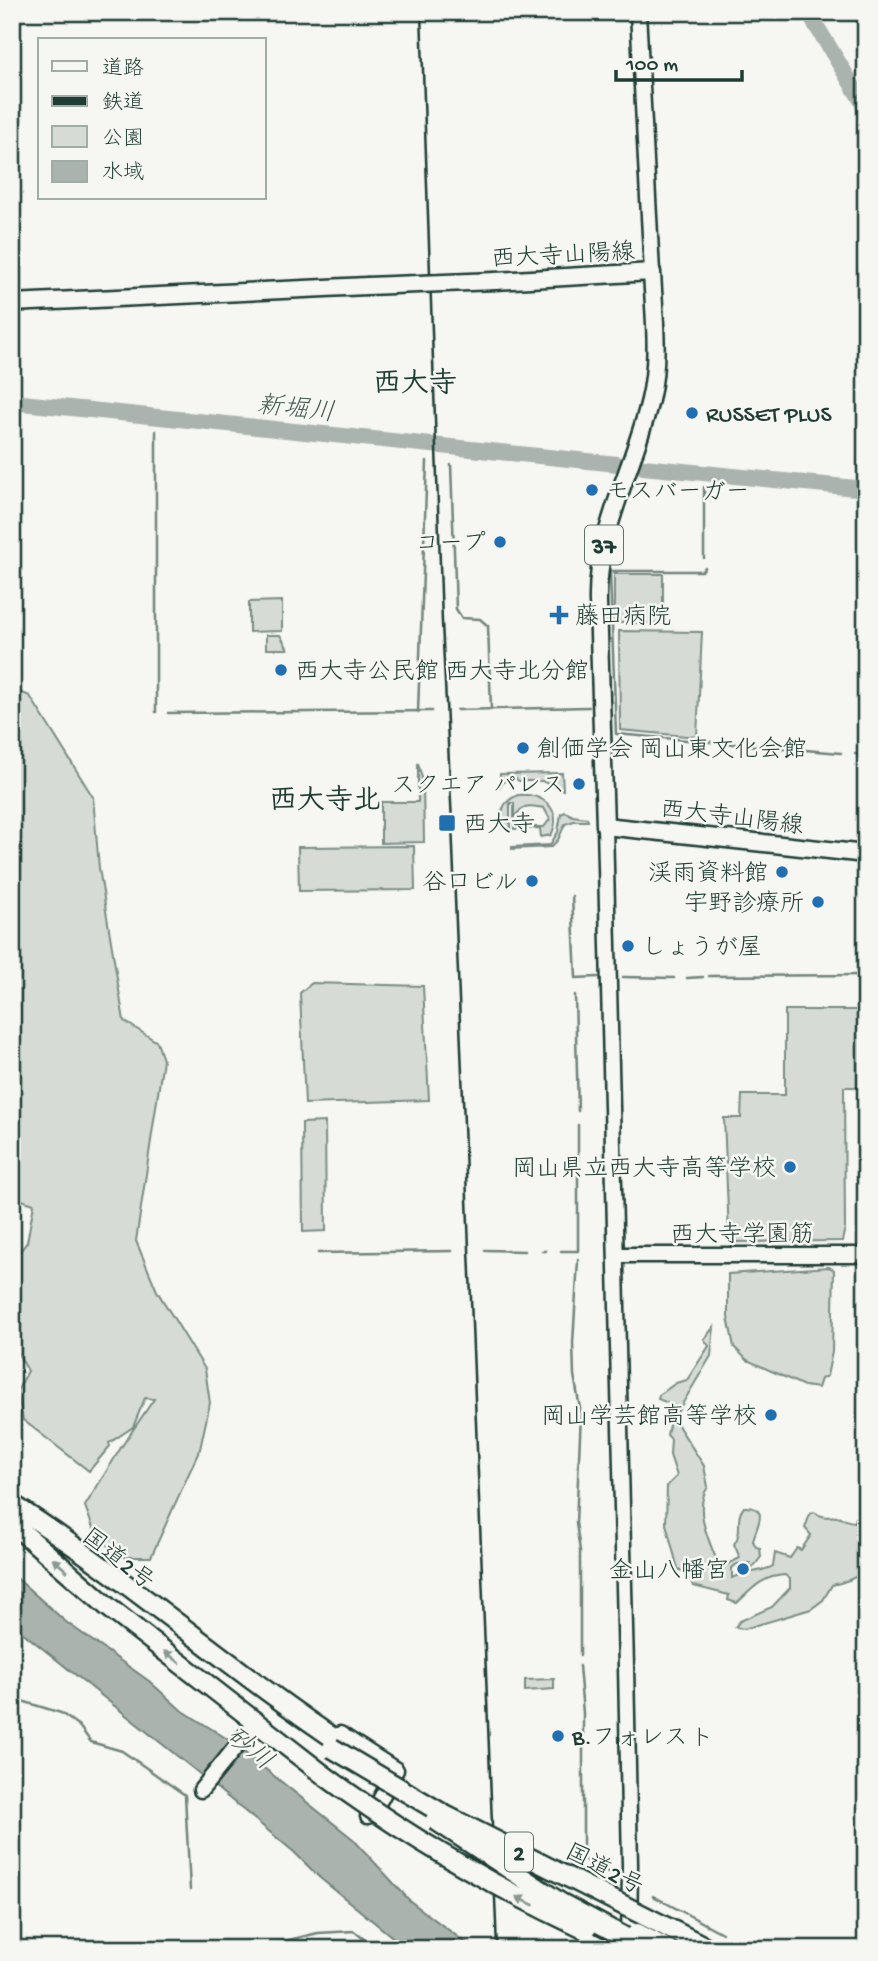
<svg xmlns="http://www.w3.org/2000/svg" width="878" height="1961" viewBox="0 0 878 1961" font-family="'Gochi Hand','Klee One',sans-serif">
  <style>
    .green { fill: #d6dbd6; stroke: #7a8c85; stroke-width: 2 }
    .water { fill: #aab3ae; stroke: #72847d; stroke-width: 2 }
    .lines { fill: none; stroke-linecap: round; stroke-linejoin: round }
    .stream { stroke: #72847d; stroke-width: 2.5 }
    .river { stroke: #aab3ae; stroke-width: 16 }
    .secondary-casing { stroke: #1f3d34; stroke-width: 19 }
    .primary-casing { stroke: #1f3d34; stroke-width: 21 }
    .highway-casing { stroke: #1f3d34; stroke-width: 23 }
    .secondary { stroke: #f6f6f2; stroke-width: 14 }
    .primary { stroke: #f6f6f2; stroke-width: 16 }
    .highway { stroke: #f6f6f2; stroke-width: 18 }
    .rail { stroke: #1f3d34; stroke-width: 2.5 }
    .primary-bridge-casing { stroke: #1f3d34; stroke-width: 21; stroke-linecap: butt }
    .highway-bridge-casing { stroke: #1f3d34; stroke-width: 23; stroke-linecap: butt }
    .primary-bridge { stroke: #f6f6f2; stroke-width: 16 }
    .highway-bridge { stroke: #f6f6f2; stroke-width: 18 }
    .oneway { fill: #8a9a93 }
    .poi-dot { fill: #1f6fb2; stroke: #f6f6f2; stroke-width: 2.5 }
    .labels { text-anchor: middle; stroke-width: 5; stroke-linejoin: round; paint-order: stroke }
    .shield { fill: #f6f6f2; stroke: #60746d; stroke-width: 2 }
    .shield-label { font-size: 23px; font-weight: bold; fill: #1f3d34 }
    .street-label { font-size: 24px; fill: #1f3d34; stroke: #f6f6f2 }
    .poi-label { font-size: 24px; fill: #1f3d34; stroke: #f6f6f2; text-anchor: start }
    .water-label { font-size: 26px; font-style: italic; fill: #425a52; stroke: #f6f6f2 }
    .quarter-label { font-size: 28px; font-weight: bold; fill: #1f3d34; stroke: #f6f6f2 }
  </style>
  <rect width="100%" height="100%" fill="#f6f6f2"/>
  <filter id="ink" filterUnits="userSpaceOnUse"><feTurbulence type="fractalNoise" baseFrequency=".0143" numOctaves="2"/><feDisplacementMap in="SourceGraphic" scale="14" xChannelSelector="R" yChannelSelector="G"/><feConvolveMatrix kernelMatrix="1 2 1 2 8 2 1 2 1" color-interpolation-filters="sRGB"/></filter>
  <g filter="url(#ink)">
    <!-- green -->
    <path class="green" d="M614,574H663V623H614Z
      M282,601V631L249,632V602Z
      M619,631L702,632L697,737L620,730Z
      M266,635H280L288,649H266Z
      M12,689L30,696L93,797L99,868L124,1021L157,1042L163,1060L136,1241L157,1291L205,1369L210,1403L200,1449L151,1557H122L96,1536L85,1506L122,1446L154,1399L145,1398L133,1427L109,1443L110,1446L89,1471L23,1420L17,1391L28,1371L12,1343V1262L27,1242L34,1204L12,1197Z
      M418,763L423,782L424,842L381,843V802H418Z
      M562,773L563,790L542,781H519L511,776L507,777L500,787V774Z
      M518,795C543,792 564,811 551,835L541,837L540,828L514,829V822L522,827H544L550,819L544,808C526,805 525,804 514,817V803H510V828H502C500,811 502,802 518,795Z
      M565,812L573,816L587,818L588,821H574L565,824L558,840L551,847L512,849V847L550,845L558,832L561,814Z
      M414,846L415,890L299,891L298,847Z
      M312,983L423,986L429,1100L305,1104L300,993Z
      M785,1010H866V1087H844L845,1228L842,1241L735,1242L729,1235L724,1118H741L742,1095H785Z
      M325,1122L326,1231L303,1232L302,1123Z
      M829,1267L834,1270L832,1352L827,1376L821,1379L818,1388L804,1386L747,1360L734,1347L728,1317V1274Z
      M714,1327L711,1356L675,1416L679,1427L704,1466L708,1487C692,1509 711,1546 720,1568L740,1558L734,1544C744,1531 734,1519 744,1507C772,1506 755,1528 753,1541L756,1547L760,1548L761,1557L751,1570L750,1563L737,1564L732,1568V1578C744,1571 761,1573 773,1566L775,1553L790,1558L797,1548L801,1550L811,1535L805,1528L810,1514L814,1512C826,1520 826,1515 838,1517C845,1519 847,1522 855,1522L856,1516H861L866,1508V1545L861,1541L857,1549C873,1574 854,1580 832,1585L823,1600L811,1609L744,1629L735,1627L740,1621L772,1607L790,1588V1579L785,1575C762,1576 752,1589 737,1603L728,1600L729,1595L693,1586L688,1574L678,1569L666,1524L667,1486L677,1476L670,1455L671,1439L667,1435L673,1405L658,1399L659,1395L676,1383L687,1380L709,1346L704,1339Z
      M554,1679V1689L525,1691V1680Z"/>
    <!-- water -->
    <path class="water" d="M12,1574L66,1622L149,1681L180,1709L229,1740L353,1839L410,1901L474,1949H407L320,1878L294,1852L201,1775L12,1624Z"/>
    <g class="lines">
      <!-- stream -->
      <path class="stream" d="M156,431V712
        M450,447V451
        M427,449L428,444
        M451,465L456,609L462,618L480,619L488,626L491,709
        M705,473V478
        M704,558V487
        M705,567L702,571H610L616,734L841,753
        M457,710L589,707
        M418,712L427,461
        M168,713L432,711
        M855,754L866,755
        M572,896L576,977
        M709,976L866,975
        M623,977L674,978
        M575,978L598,977
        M687,978L703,977
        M575,995L578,1111
        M485,1250L524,1251
        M542,1251H546
        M561,1251H578V1125
        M318,1253L452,1251
        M578,1260L573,1343L574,1375L581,1414L576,1523L580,1551V1656
        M579,1666L583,1713V1860
        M12,1700L22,1701L61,1713L79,1726L91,1742L122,1751L185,1795L190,1890
        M583,1859L608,1872
        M653,1896L722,1933
        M733,1939L751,1949
        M251,1949L318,1933L354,1931L376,1949
        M586,1949V1946
        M757,1949L866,1948"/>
      <!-- river -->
      <path class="river" d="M808,12L866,108
        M12,402L617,464
        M643,467L866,489"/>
      <!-- secondary casing -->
      <g class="secondary-casing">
        <path id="secondary" d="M638,12L652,272
          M605,826L626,1667L630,1865L629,1947
          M618,1255H866
          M340,1734L396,1770L372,1815L368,1816
          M201,1790L257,1721"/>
      </g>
      <!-- primary casing -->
      <g class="primary-casing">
        <path id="primary" d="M495,281L652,272C654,315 660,358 650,400C634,468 596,532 598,602L605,826L866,854
          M12,303L367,286"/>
      </g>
      <!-- highway casing -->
      <g class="highway-casing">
        <path id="highway" d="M12,1504C128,1579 232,1671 347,1747
          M12,1523L108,1607L325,1776"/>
      </g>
      <!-- secondary -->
      <use href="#secondary" class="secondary"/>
      <!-- primary -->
      <use href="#primary" class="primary"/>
      <!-- highway -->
      <use href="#highway" class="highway"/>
      <!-- rail -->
      <path class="rail" d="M421,12L442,622L452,823L497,1949"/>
      <!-- primary-bridge casing -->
      <g class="primary-bridge-casing">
        <path id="primary-bridge" d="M367,286L495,281"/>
      </g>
      <!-- highway-bridge casing -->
      <g class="highway-bridge-casing">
        <path id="highway-bridge" d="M332,1748L445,1815L710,1949
          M325,1776C409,1838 492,1886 586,1930
          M435,1820L561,1903L647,1949
          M637,1933L668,1949"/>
      </g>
      <!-- primary-bridge -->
      <use href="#primary-bridge" class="primary-bridge"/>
      <!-- highway-bridge -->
      <use href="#highway-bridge" class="highway-bridge"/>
    </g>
    <!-- one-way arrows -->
    <defs><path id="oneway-solid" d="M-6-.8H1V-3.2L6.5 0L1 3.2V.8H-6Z" transform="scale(1.75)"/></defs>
    <g class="oneway">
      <use href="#oneway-solid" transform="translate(60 1565) rotate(-139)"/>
      <use href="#oneway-solid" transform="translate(172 1657) rotate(-143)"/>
      <use href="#oneway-solid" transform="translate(525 1901) rotate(-154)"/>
    </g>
  </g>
  <!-- markers -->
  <g class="poi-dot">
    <circle cx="692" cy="413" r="7"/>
    <circle cx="592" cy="490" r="7"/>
    <circle cx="500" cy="542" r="7"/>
    <path d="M555.5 604.5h7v7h7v7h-7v7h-7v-7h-7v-7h7z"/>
    <circle cx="281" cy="670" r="7"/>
    <circle cx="523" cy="748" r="7"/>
    <circle cx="579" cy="784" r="7"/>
    <rect x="438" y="814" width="18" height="18" rx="3.5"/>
    <circle cx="782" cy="872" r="7"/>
    <circle cx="532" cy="881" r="7"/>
    <circle cx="818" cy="902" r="7"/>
    <circle cx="628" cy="946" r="7"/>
    <circle cx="790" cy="1167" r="7"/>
    <circle cx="771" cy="1415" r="7"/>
    <circle cx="743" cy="1569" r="7"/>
    <circle cx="558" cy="1736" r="7"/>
  </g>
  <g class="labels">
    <!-- shield labels -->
    <g class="shield">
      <rect x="585" y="525.5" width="38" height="39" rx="5"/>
      <rect x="505" y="1832.5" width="28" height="39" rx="5"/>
    </g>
    <g class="shield-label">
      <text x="604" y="553">37</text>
      <text x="519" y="1860">2</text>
    </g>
    <!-- street labels -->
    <g class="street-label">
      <text transform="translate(563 254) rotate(-3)" y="8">西大寺山陽線</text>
      <text transform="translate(732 816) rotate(7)" y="8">西大寺山陽線</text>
      <text x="742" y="1241">西大寺学園筋</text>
      <text transform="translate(119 1558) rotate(38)" y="8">国道2号</text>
      <text transform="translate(605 1868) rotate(27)" y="8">国道2号</text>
    </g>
    <!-- poi labels -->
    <g class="poi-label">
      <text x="706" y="421">RUSSET PLUS</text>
      <text x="606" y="498">モスバーガー</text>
      <text x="486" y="550" text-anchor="end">コープ</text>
      <text x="575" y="623">藤田病院</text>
      <text x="295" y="678">西大寺公民館 西大寺北分館</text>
      <text x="537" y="756">創価学会 岡山東文化会館</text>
      <text x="565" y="792" text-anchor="end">スクエア パレス</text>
      <text x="463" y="831">西大寺</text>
      <text x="768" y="880" text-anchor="end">渓雨資料館</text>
      <text x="518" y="889" text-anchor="end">谷口ビル</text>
      <text x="804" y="910" text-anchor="end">宇野診療所</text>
      <text x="642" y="954">しょうが屋</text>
      <text x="776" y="1175" text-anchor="end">岡山県立西大寺高等学校</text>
      <text x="757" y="1423" text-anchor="end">岡山学芸館高等学校</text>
      <text x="729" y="1577" text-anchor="end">金山八幡宮</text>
      <text x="572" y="1744">B.フォレスト</text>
    </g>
    <!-- water labels -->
    <g class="water-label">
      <text transform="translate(296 407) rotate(6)" y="9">新堀川</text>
      <text transform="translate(251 1747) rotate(39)" y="9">砂川</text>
    </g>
    <!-- quarter labels -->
    <g class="quarter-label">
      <text x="415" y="391">西大寺</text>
      <text x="325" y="808">西大寺北</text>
    </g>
  </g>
  <!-- margin -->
  <rect width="878" height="1961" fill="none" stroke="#f6f6f2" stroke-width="42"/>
  <rect x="21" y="21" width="836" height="1919" fill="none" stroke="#1f3d34" stroke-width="2.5" filter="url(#ink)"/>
  <!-- legend -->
  <rect x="38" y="38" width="228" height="161" fill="#f6f6f2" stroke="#a0aca6" stroke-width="2"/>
  <rect x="52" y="61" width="35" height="10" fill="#f6f6f2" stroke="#a0aca6" stroke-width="2"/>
  <text x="102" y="74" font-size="21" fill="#1f3d34">道路</text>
  <rect x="52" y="96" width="35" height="10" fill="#1f3d34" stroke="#a0aca6" stroke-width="2"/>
  <text x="102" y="108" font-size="21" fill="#1f3d34">鉄道</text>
  <rect x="52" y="126" width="35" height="21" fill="#d6dbd6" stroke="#a0aca6" stroke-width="2"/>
  <text x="102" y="144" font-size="21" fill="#1f3d34">公園</text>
  <rect x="52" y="161" width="35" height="21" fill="#aab3ae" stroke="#a0aca6" stroke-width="2"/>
  <text x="102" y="178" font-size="21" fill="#1f3d34">水域</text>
  <!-- scale -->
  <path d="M616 70v10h126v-10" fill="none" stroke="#1f3d34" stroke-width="3.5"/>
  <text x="626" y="70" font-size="21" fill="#1f3d34" stroke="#f6f6f2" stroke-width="5" paint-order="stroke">100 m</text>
</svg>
